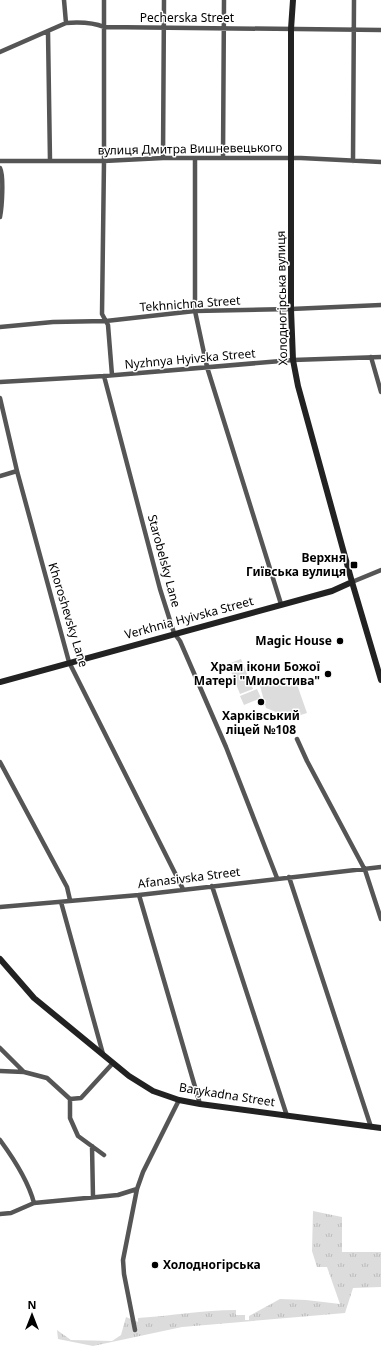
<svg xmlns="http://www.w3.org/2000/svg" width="381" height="1347" viewBox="0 0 381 1347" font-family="'Noto Sans',sans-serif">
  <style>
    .grass { fill: url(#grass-tufts) }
    .garden { fill: #dcdcdc }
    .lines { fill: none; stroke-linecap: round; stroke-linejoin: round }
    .street { stroke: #555; stroke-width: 4.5 }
    .secondary { stroke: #222; stroke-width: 6 }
    .poi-dot { fill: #000; stroke: #fff; stroke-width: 1.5 }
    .labels { text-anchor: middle; stroke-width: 3; stroke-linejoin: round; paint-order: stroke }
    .street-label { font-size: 12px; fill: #000; stroke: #fff }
    .poi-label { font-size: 12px; font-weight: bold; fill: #000; stroke: #fff; text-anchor: end }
  </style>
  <defs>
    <pattern id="grass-tufts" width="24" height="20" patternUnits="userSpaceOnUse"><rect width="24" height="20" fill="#dcdcdc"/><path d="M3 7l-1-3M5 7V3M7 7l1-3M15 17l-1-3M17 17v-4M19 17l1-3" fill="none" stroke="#bbb"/></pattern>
  </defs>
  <rect width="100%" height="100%" fill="#fff"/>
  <!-- grass -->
  <path class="grass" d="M313,1211L342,1217V1252H381V1287L353,1288L345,1313L182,1327L93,1346L58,1339L57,1330L71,1340L112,1341L121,1335L126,1317L138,1322V1318C171,1316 203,1310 236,1310V1315H245V1320H249V1316L280,1299L306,1300L340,1304L327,1267H317L312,1251Z"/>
  <!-- garden -->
  <path class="garden" d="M241,659L253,689L240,694L228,664Z
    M294,676L307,713L291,718L266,708L260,686Z
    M257,689L261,698L244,705L240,696Z"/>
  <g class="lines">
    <!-- street -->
    <path class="street" d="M64,0L66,23
      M104,0V161L102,314L108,325L112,375
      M48,32L50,161
      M0,52L66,23C79,22 92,22 104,27L381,30
      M163,158L164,0
      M223,158L224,0
      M195,159V311L207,367L281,604
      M0,161H104L163,158H301L381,162
      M353,161L354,0
      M0,168C4,176 2,207 0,217
      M0,327L53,322L106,321L195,311L291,309L381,305
      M371,357L381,392
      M104,376L160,589L174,633L180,641L226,747L277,878
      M0,382L104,376L293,360L381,357
      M0,398L17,471L69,662L183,889
      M0,476L17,471
      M352,582L381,570
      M297,739L307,761L365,870L381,919
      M0,762L67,887L70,900
      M289,877L371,1127
      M212,886L287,1116
      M139,895L200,1104
      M61,902L103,1054
      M0,907L139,895L381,867
      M0,1048L24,1072L47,1078L70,1099V1118L78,1136L104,1155
      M0,1071L24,1072
      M70,1099L81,1098L113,1063
      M0,1140C14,1159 28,1180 34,1203
      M92,1146L93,1197
      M0,1214L11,1213L34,1203L118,1195L137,1189
      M135,1330L124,1274L123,1260L137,1189L143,1172L179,1100"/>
    <!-- secondary -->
    <path class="secondary" d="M293,0L291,29V309L293,360L298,386L352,582L381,680
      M0,682L332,591L352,582
      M0,959L34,998L129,1076L153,1091L179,1100L200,1104L381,1128"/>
  </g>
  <!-- markers -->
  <g class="poi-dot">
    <rect x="350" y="561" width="8" height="8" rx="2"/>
    <circle cx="340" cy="641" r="4"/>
    <circle cx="328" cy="674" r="4"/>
    <circle cx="261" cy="702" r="4"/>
    <circle cx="155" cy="1265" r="4"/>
  </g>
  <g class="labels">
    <!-- street labels -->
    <g class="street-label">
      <text x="187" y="22">Pecherska Street</text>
      <text transform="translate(190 149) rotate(-1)" y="4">вулиця Дмитра Вишневецького</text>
      <text transform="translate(282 298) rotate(-91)" y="4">Холодногірська вулиця</text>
      <text transform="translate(190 304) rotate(-4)" y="4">Tekhnichna Street</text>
      <text transform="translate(190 359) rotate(-5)" y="4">Nyzhnya Hyivska Street</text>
      <text transform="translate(164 561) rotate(75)" y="4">Starobelsky Lane</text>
      <text transform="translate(68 615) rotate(73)" y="4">Khoroshevsky Lane</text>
      <text transform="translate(189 618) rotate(-15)" y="4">Verkhnia Hyivska Street</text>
      <text transform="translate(189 878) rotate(-7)" y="4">Afanasivska Street</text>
      <text transform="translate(227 1095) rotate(9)" y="4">Barykadna Street</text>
    </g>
    <!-- poi labels -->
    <g class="poi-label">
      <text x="346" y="562">Верхня<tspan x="346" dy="14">Гиївська вулиця</tspan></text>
      <text x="332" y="645">Magic House</text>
      <text x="320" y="671">Храм ікони Божої<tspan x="320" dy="14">Матері "Милостива"</tspan></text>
      <text x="261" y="720" text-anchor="middle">Харківський<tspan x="261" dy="14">ліцей №108</tspan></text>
      <text x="163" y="1269" text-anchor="start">Холодногірська</text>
    </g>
  </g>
  <!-- north arrow -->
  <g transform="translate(32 1315)" stroke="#ffffff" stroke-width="3" paint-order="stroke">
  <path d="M0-3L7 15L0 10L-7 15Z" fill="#000000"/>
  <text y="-6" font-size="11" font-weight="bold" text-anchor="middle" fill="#000000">N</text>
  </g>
</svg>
